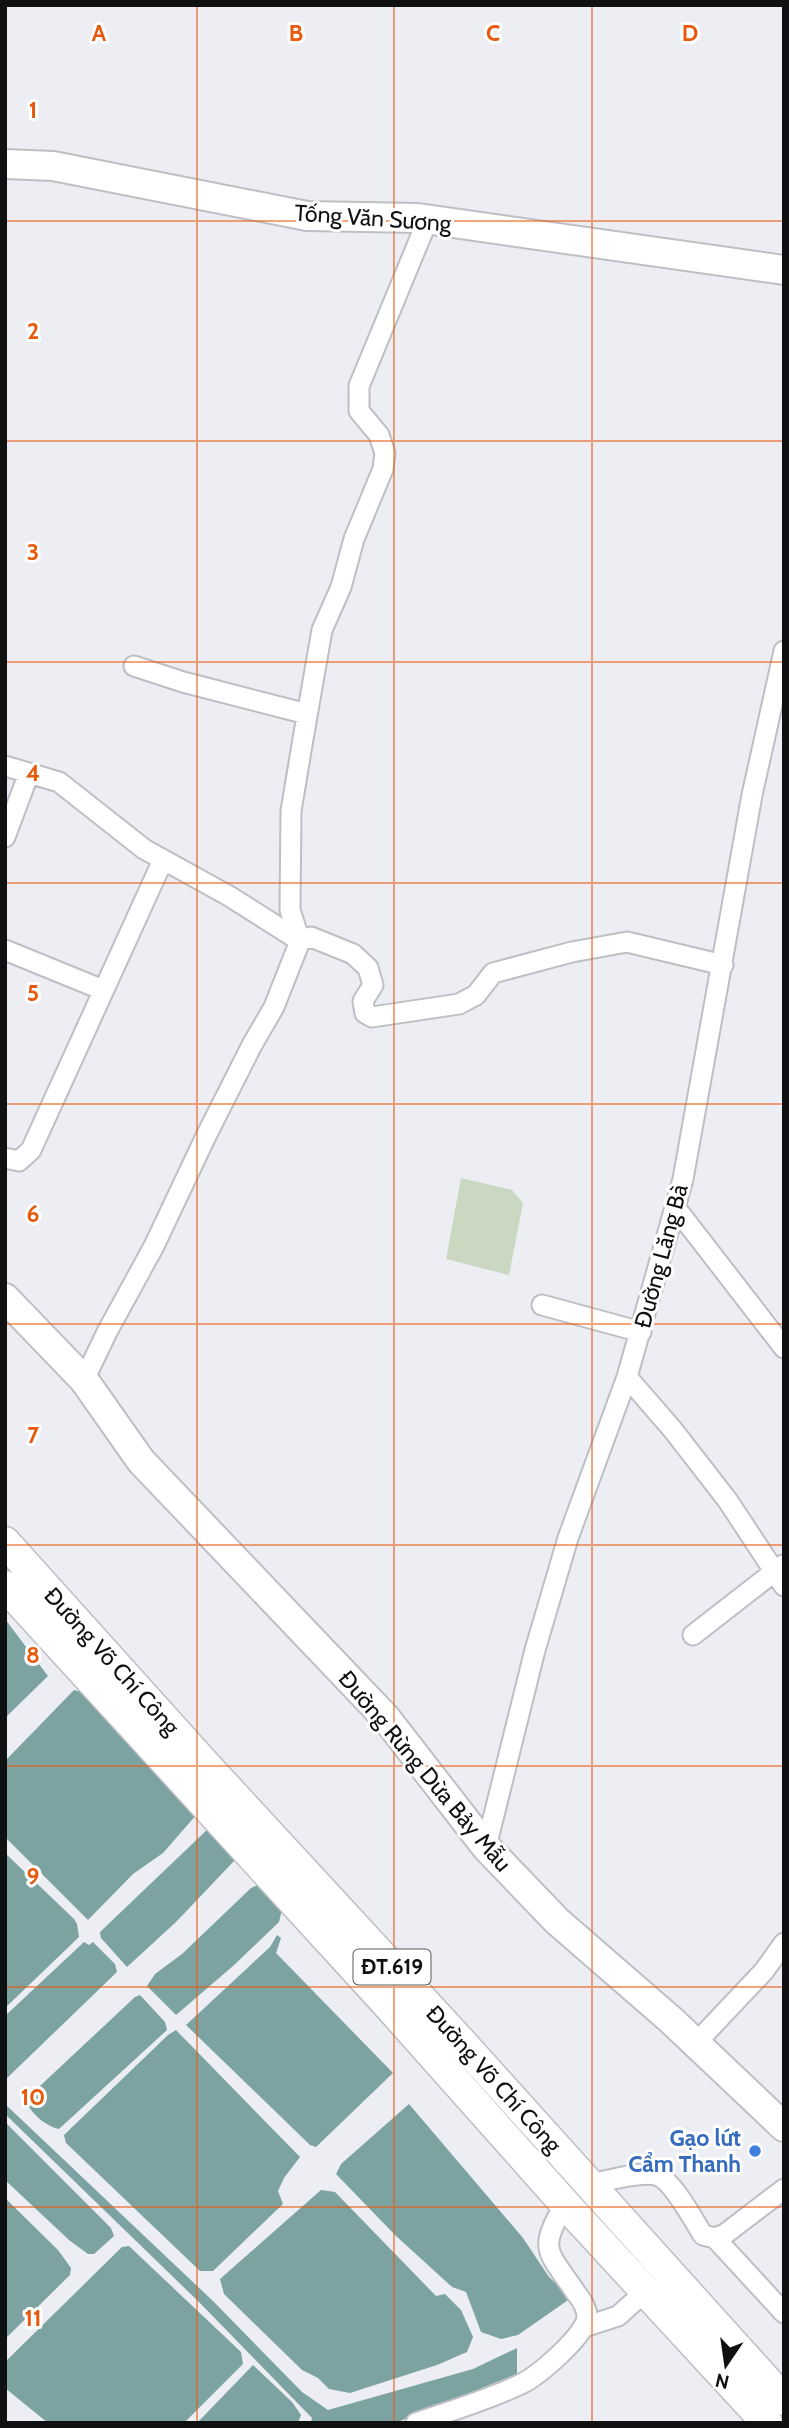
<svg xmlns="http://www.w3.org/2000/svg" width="789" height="2428" viewBox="0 0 789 2428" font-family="Cabin,sans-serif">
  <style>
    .green { fill: #cad8c2 }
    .water { fill: #7ca2a2 }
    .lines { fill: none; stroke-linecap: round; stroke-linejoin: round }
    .street-casing { stroke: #bdbfc4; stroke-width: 23 }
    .secondary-casing { stroke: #bdbfc4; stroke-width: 32 }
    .primary-casing { stroke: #bdbfc4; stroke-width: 33 }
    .street { stroke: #fff; stroke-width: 19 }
    .secondary { stroke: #fff; stroke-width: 28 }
    .primary { stroke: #fff; stroke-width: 30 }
    .grid { fill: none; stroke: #e8590c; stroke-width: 2; stroke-opacity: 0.55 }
    .shop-dot { fill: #3f7fe0; stroke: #fff; stroke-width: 2.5 }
    .labels { text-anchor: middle; stroke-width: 6; stroke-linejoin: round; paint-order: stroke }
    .shield { fill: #fff; stroke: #575859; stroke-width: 2 }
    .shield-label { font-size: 21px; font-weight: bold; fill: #0f1012 }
    .street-label { font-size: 23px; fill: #0f1012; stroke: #fff }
    .shop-label { font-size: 23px; font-weight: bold; fill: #366cbe; stroke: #fff; text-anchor: end }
    .grid-label { font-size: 23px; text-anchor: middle; font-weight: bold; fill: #e8590c; stroke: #fff; stroke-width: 6; stroke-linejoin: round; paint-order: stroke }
  </style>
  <rect width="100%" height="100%" fill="#eceef3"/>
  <!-- green -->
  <path class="green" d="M461,1178L512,1190L523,1203L509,1275L446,1259Z"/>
  <!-- water -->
  <path class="water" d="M5,1619L48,1676L5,1718Z
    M74,1690L86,1693L198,1813L163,1853L133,1874L88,1920L5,1837V1761Z
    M210,1827L235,1848L234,1861L176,1922L127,1967L101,1938L100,1932Z
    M5,1853L74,1919L77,1924L79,1937L5,2008Z
    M258,1885L283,1906L279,1922L233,1966L176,2015L147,1986L155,1974L182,1954L251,1888Z
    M277,1935L281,1938L276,1953L393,2073L316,2147L310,2145L186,2025L270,1947Z
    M84,1942L89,1945L93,1942L115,1964L117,1972L5,2080V2016Z
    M140,1995L165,2022L167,2030L59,2129C45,2126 31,2113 25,2100L135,1997Z
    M176,2030L300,2157L284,2178L278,2191L283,2204L213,2271H200L66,2143L64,2135L168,2035Z
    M5,2104L214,2302L302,2392L328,2410L473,2369L517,2348V2374L395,2423H311L312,2418L200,2303L5,2114Z
    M409,2104L523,2238L549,2277L571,2298L518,2335L501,2339L481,2332L466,2292L452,2287L395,2235L336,2174L341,2164Z
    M5,2122L111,2228L114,2236L94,2254H88L69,2240L5,2180Z
    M321,2190L335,2192L436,2296L445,2294L461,2310L473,2337L467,2352L437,2365L350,2393L329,2389L318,2378L302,2370L224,2294L220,2279Z
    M5,2198L58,2250L71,2268L70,2275L5,2339Z
    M129,2246L241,2352L243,2364L184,2423H48L5,2388V2362L122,2247Z
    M253,2365L292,2402L301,2415L298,2423H197Z"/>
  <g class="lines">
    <!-- street casing -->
    <g class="street-casing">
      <path id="street" d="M134,666L183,682L307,714
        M5,766L59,782L144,849L229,896L300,941L311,937L353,954L368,968L373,985L363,1001L365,1013L372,1017L459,1004L476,995L493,973L572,952L627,942L723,965
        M5,837L29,773
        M5,950L103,990
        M5,1158L19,1161L31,1150L163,860
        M675,1207L784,1348
        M542,1305L641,1332
        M627,1377L673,1430L728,1501L784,1586
        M84,1380L107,1332L154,1246L206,1136L252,1045L274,1007L300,941L290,910L291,811L303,739L322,630L341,587L354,539L383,469L385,453L379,435L359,411V386L428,219
        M693,1635L783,1565
        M486,1847L535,1650L568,1538L627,1377L683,1179L752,795L784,651
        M696,2043L764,1971L784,1943
        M590,2184C607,2181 639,2171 656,2175C672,2179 694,2221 703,2235L715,2238L725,2234L784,2189
        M715,2238L784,2313
        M584,2327L618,2316L646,2291
        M416,2423C450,2411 488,2400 521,2384C538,2376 586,2335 587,2317C587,2309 581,2299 576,2293C548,2251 537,2251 565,2204"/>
    </g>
    <!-- secondary casing -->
    <g class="secondary-casing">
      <path id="secondary" d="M5,164L53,166L307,216L418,218L784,270
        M5,1298L84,1380L141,1461L386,1718L486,1847L557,1921L671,2020L784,2127"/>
    </g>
    <!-- primary casing -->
    <g class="primary-casing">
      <path id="primary" d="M5,1542L203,1762L463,2044L784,2400
        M5,1586L387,2004L565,2204L767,2423"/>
    </g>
    <!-- street -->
    <use href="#street" class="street"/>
    <!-- secondary -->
    <use href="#secondary" class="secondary"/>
    <!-- primary -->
    <use href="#primary" class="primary"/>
  </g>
  <!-- grid -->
  <path class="grid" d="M197,5V2423M394,5V2423M592,5V2423M5,221H784M5,441H784M5,662H784M5,883H784M5,1104H784M5,1324H784M5,1545H784M5,1766H784M5,1987H784M5,2207H784"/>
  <!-- markers -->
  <circle class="shop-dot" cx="755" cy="2151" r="7"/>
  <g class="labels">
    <!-- shield labels -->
    <rect class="shield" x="353.5" y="1949.5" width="77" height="35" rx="5"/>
    <g class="shield-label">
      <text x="392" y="1974">ĐT.619</text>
    </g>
    <!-- street labels -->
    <g class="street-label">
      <text transform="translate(373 218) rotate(4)" y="8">Tống Văn Sương</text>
      <text transform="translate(661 1256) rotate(-75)" y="8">Đường Lăng Bà</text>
      <text transform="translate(112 1661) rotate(48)" y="8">Đường Võ Chí Công</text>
      <text transform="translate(425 1771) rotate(50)" y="8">Đường Rừng Dừa Bảy Mẫu</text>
      <text transform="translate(494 2079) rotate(48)" y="8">Đường Võ Chí Công</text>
    </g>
    <!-- shop labels -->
    <g class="shop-label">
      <text x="741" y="2146">Gạo lứt<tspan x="741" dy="26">Cẩm Thanh</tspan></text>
    </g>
  </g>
  <g class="grid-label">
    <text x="99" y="41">A</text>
    <text x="296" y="41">B</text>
    <text x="493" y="41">C</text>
    <text x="690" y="41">D</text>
    <text x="33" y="118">1</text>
    <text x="33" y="339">2</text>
    <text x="33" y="560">3</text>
    <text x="33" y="781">4</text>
    <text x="33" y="1001">5</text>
    <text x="33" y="1222">6</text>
    <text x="33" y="1443">7</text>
    <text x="33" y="1663">8</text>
    <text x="33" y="1884">9</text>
    <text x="33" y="2105">10</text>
    <text x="33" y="2326">11</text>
  </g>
  <!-- border -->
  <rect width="789" height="2428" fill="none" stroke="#0f1012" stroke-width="14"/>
  <!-- north arrow -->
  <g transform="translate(726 2365) rotate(193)" stroke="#ffffff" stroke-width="5" paint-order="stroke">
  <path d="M0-5L12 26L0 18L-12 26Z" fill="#0f1012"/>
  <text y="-10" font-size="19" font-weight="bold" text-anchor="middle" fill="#0f1012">N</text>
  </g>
</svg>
